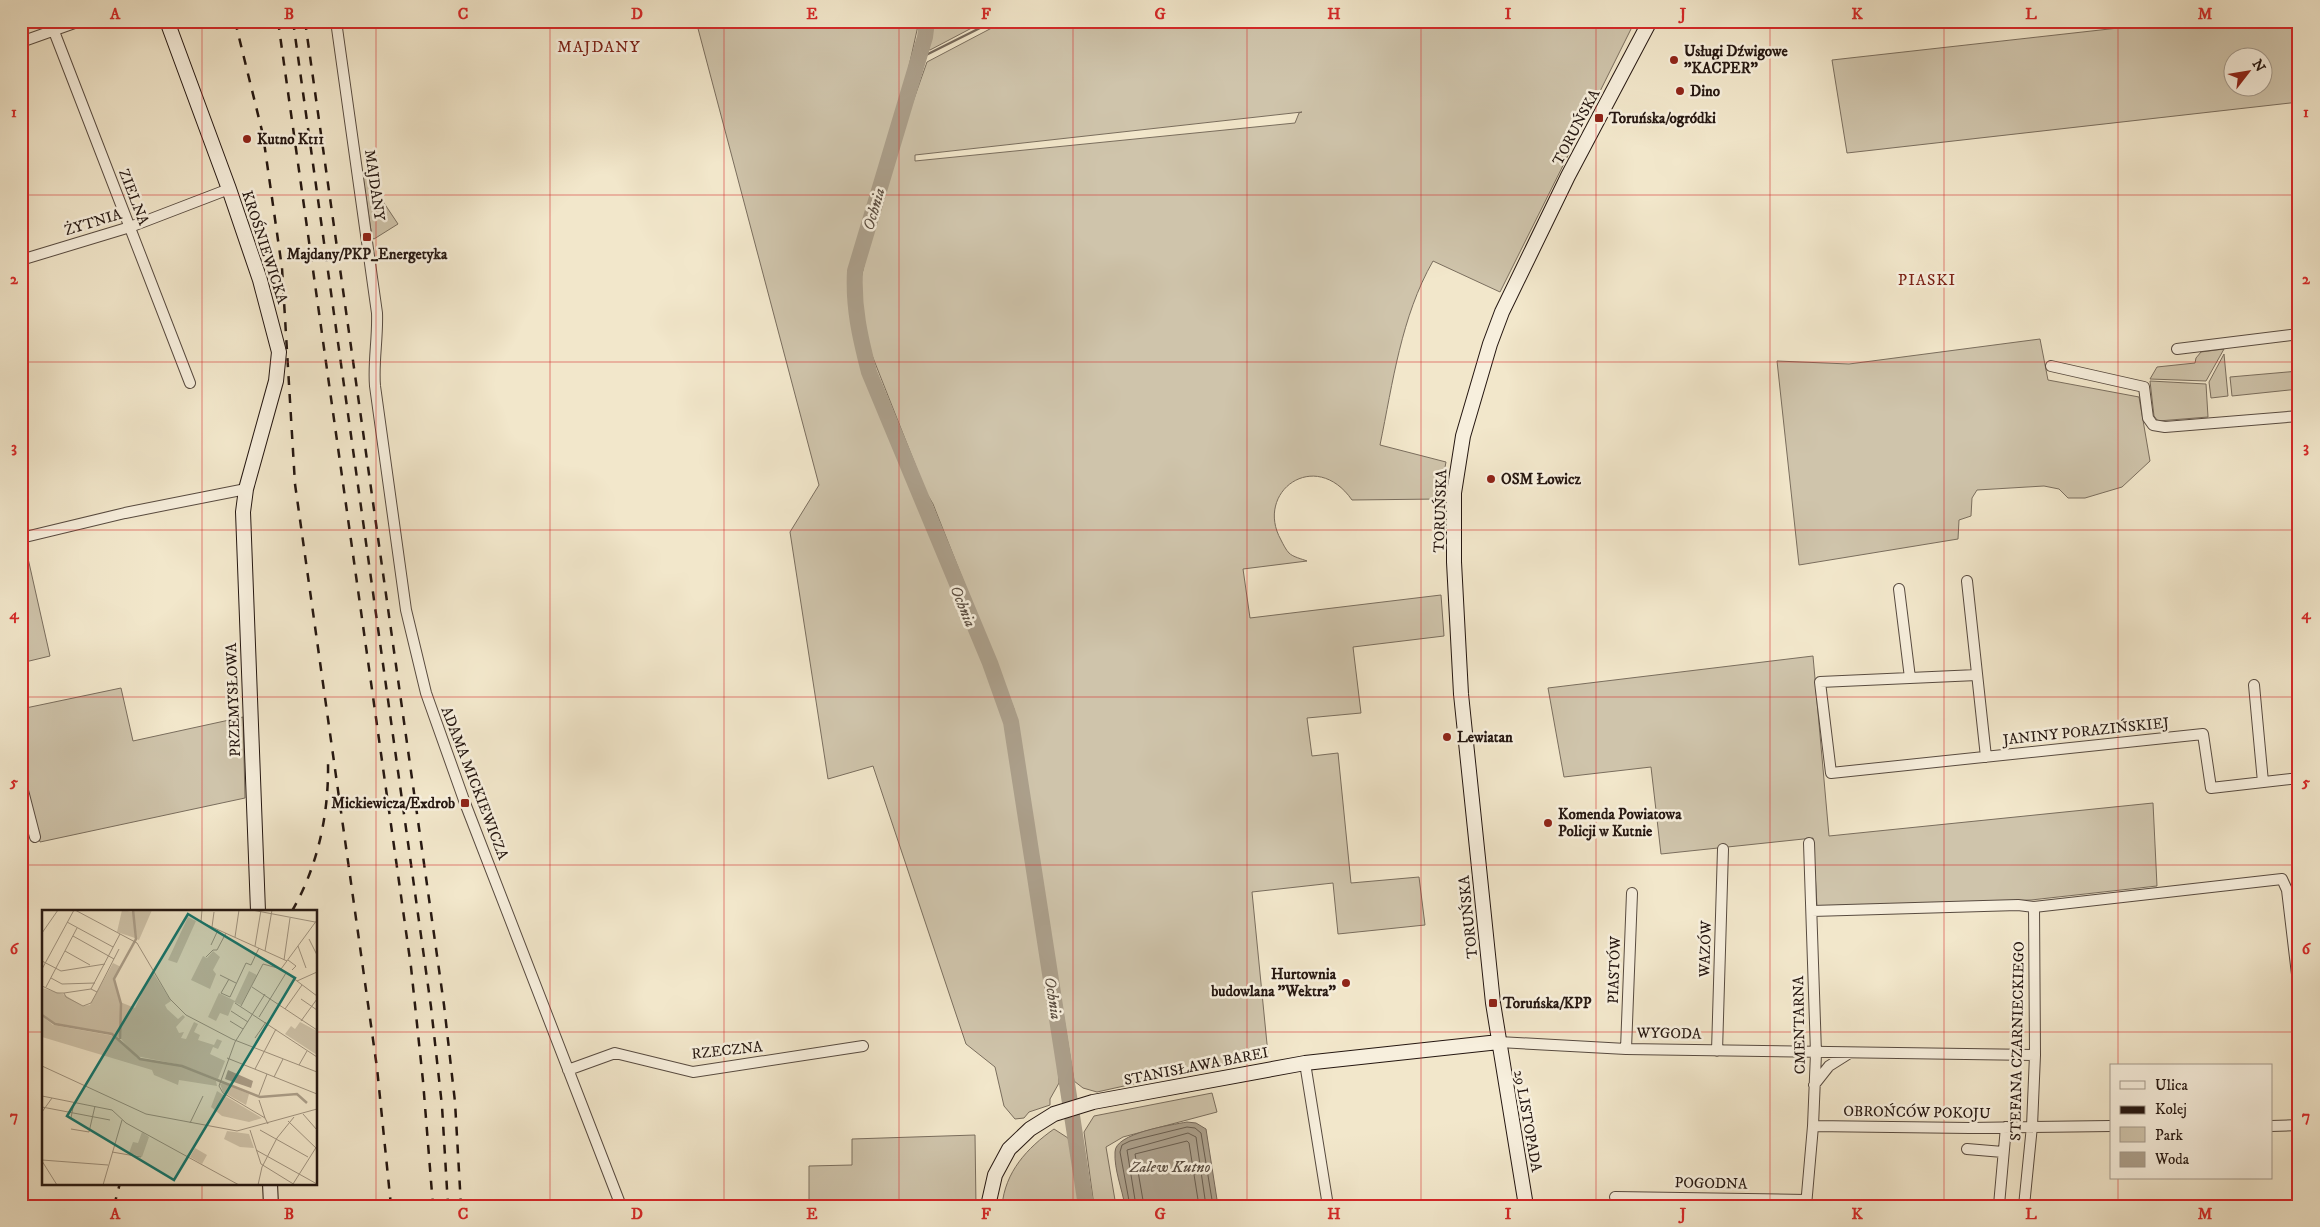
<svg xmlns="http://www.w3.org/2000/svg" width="2320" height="1227" viewBox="0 0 2320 1227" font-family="'IM FELL DW Pica',serif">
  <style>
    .green { fill: #cfc4ab; stroke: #7a6e5e; fill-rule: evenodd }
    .water { fill: #aca08c; stroke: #76695b }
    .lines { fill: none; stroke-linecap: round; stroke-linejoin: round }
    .shore { stroke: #685c4e; stroke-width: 1 }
    .stream { stroke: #76695b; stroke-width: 2.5 }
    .river { stroke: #aca08c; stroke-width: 16 }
    .street-casing { stroke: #584b40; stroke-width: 12 }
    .secondary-casing { stroke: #251711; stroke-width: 16 }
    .street { stroke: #f7efdd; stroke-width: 10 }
    .secondary { stroke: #f7efdd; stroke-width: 14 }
    .rail { stroke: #251711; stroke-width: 2.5; stroke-dasharray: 9 9; stroke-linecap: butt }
    .grid { fill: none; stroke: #d62828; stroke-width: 1; stroke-opacity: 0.55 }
    .poi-dot { fill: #8f2418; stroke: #f7efdd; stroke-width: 2 }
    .labels { text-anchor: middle; stroke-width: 5; stroke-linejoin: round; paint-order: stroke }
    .poi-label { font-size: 15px; font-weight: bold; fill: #251711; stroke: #f7efdd; text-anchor: start }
    .street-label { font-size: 15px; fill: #251711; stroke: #f7efdd }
    .neighbourhood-label { font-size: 16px; letter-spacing: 1px; fill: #7a1f14; stroke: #f7efdd }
    .water-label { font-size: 16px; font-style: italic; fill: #5b4e42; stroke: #f7efdd }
    .inset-river { fill: none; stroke: #aca08c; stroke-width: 2.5 }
    .inset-road { fill: none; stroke: #a09481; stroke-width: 1 }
    .view { fill: #0f766e; fill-opacity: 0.15; stroke: #0f766e; stroke-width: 2.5 }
    .inset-edge { fill: none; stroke: #251711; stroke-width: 2.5 }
    .neatline { fill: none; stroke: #d62828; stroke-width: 2 }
    .grid-label { font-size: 16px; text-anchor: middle; font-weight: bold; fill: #d62828 }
  </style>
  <rect width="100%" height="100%" fill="#f2e7cb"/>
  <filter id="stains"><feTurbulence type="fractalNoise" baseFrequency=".004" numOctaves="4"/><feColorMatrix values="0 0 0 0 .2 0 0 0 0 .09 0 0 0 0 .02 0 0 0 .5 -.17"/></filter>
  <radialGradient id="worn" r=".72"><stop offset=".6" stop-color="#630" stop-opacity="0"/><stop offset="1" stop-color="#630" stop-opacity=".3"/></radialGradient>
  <!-- green -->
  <path class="green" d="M696,21H919L906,80L855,255L848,295L855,340L866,378L969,626L1005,720L1057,1052L1059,1083L1050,1099V1105L1029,1112L1024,1118L1015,1119L1004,1106L995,1067L966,1044L873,766L828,779L790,532L819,485Z
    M931,21H985L930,50L927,49Z
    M1005,21H1262L1264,25L1301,21H1635L1500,292L1433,261C1401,317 1393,382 1380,445L1446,462L1439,499L1352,500C1315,447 1254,492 1281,540C1283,544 1286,550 1289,553C1293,557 1302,559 1307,561L1243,569L1250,618L1441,595L1444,636L1353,647L1361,713L1307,718L1312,756L1338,753L1351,883L1419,877L1425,925L1338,934L1333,883L1252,892L1268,1054L1097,1092L1083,1088L1074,1081L1014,709L933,504L926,492L864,335L860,283L871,234L884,195L888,172L927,62ZM1302,112L1299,113L1295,123L915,161V155Z
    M2181,21H2299V102L1847,153L1832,60ZM2232,58H2262V88H2232Z
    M362,170L398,224L374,239L372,238Z
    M2040,339L2048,380L2139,397L2150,461L2122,487L2085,498H2068L2059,489L2044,486L1977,490L1972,498L1971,516L1959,520L1958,539L1799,565L1777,361L1849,364Z
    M2224,349L2206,381L2150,379L2157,367L2195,363L2196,358L2201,352Z
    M2224,354L2228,396L2211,398L2209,382Z
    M2299,371V389L2232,396L2230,377Z
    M2150,381L2206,384L2208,417L2158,421L2154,416Z
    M25,545L50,656L21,663V546Z
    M1813,656L1829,836L2153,803L2157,886L2031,900L1817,906L1813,838L1661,854L1651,767L1564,777L1548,688Z
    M121,688L133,741L243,717L245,798L40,842L21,770V709Z
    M1212,1093L1217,1112L1123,1137L1106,1147L1116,1206H1094L1084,1132L1094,1116Z
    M1054,1129L1068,1138L1072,1151L1081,1206H1002C1005,1172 1027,1148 1054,1129Z
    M975,1135L976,1206H809V1166L852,1165V1139Z"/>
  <!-- water -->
  <path class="water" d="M1187,1122L1196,1123L1206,1129L1218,1206H1125C1122,1189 1114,1169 1115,1152C1115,1133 1171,1125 1187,1122Z"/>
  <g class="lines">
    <!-- shore -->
    <path class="shore" d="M1130,1206L1120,1152L1122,1145L1130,1141L1187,1127L1195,1128L1201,1133L1213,1206
      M1136,1206L1127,1150L1188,1133L1196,1137L1206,1206
      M1144,1206L1135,1154L1187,1141L1189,1143L1199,1206"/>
    <!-- stream -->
    <path class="stream" d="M918,59L994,21"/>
    <!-- river -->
    <path class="river" d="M927,21L925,37L855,271C853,307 860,337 869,372L990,663L1011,722L1086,1206"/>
    <!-- street casing -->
    <g class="street-casing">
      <path id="street" d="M50,21L190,383
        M336,21L377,313C378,338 373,362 375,386L406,610L426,693L465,803L621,1206
        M21,42L80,21
        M21,260L130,227L229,189
        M2177,349L2299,334
        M2051,366L2144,387L2148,418L2153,425L2165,427L2299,416
        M21,538L125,513L246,489
        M1967,581L1986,757
        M1899,589L1910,678
        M1977,675L1820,682L1831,773L2203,734L2211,788L2299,778
        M2254,685L2263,782
        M21,783L35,837
        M1812,911L2018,905L2034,907L2282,879L2287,890L2299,991
        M1499,1042L1626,1049L2035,1055
        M1626,1049L1632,893
        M1717,1051L1723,849
        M1305,1063L1328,1206
        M568,1070L615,1053L693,1072L863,1046
        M1814,1085L1829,1066L1848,1054
        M1813,1126L1970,1128L2111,1126
        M2271,1126L2299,1125
        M1967,1149L2003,1152
        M1615,1197L1806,1200
        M1999,1205L2006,1127
        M1806,1206L1813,1126L1816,1053L1809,843
        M2024,1206L2032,1126L2035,1055L2034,907"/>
    </g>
    <!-- secondary casing -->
    <g class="secondary-casing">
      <path id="secondary" d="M167,21L229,189L260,280L279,352L276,381L246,489L243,512L258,911
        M270,1183L271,1206
        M988,1206L995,1175L1009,1149L1030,1129L1054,1114L1093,1102L1305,1063L1499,1042
        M1526,1206L1493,1003L1461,694L1454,562V493L1463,436L1490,344L1502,312L1568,176L1650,21"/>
    </g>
    <!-- street -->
    <use href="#street" class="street"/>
    <!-- secondary -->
    <use href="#secondary" class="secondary"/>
    <!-- rail -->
    <path class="rail" d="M235,21L263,135L282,268L295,484L377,1068L391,1206
      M278,21L411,967L423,1081L433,1206
      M293,21L431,1007L442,1106L448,1206
      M305,21L444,1005L455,1102L461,1206
      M292,911C318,866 329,814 328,762
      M114,1206L120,1183"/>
  </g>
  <!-- grid -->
  <path class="grid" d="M202,21V911M376,21V1206M550,21V1206M724,21V1206M899,21V1206M1073,21V1206M1247,21V1206M1421,21V1206M1596,21V1206M1770,21V1206M1944,21V1206M2118,21V1066M21,195H2299M21,362H2299M21,530H2299M21,697H2299M21,865H2299M21,1032H44M316,1032H2299M2118,1178V1206M202,1183V1206"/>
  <!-- markers -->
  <g class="poi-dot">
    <circle cx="1674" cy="60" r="5"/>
    <circle cx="1680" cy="91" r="5"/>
    <rect x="1594" y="113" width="10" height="10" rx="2.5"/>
    <circle cx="247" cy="139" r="5"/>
    <rect x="362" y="232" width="10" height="10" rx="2.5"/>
    <circle cx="1491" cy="479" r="5"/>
    <circle cx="1447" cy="737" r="5"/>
    <rect x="460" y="798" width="10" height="10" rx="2.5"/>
    <circle cx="1548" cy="823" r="5"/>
    <circle cx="1346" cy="983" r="5"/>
    <rect x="1488" y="998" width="10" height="10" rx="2.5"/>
  </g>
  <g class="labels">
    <!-- poi labels -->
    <g class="poi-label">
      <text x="1684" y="56">Usługi Dźwigowe<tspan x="1684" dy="17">"KACPER"</tspan></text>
      <text x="1690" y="96">Dino</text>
      <text x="1609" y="123">Toruńska/ogródki</text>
      <text x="257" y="144">Kutno Kt11</text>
      <text x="367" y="259" text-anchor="middle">Majdany/PKP_Energetyka</text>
      <text x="1501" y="484">OSM Łowicz</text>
      <text x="1457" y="742">Lewiatan</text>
      <text x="455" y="808" text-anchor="end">Mickiewicza/Exdrob</text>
      <text x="1558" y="819">Komenda Powiatowa<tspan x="1558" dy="17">Policji w Kutnie</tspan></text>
      <text x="1336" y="979" text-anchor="end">Hurtownia<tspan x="1336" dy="17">budowlana "Wektra"</tspan></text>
      <text x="1503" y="1008">Toruńska/KPP</text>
    </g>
    <!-- street labels -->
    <g class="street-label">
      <text transform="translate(1576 127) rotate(-62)" y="5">TORUŃSKA</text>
      <text transform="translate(375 185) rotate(82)" y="5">MAJDANY</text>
      <text transform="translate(134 197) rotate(69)" y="5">ZIELNA</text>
      <text transform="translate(93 222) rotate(-17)" y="5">ŻYTNIA</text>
      <text transform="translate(265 247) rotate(72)" y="5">KROŚNIEWICKA</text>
      <text transform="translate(1440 511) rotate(-88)" y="5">TORUŃSKA</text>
      <text transform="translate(233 700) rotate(-92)" y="5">PRZEMYSŁOWA</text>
      <text transform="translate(2086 731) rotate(-6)" y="5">JANINY PORAZIŃSKIEJ</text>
      <text transform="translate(475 783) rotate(69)" y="5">ADAMA MICKIEWICZA</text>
      <text transform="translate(1468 917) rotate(-96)" y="5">TORUŃSKA</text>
      <text transform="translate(1705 949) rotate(-88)" y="5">WAZÓW</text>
      <text transform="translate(1614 970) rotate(-88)" y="5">PIASTÓW</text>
      <text transform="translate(1799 1025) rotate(-91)" y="5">CMENTARNA</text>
      <text transform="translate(1669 1033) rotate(1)" y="5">WYGODA</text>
      <text transform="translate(2017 1041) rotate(-89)" y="5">STEFANA CZARNIECKIEGO</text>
      <text transform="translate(727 1050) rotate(-6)" y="5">RZECZNA</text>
      <text transform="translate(1196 1066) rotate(-11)" y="5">STANISŁAWA BAREI</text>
      <text transform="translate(1917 1112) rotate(1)" y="5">OBROŃCÓW POKOJU</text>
      <text transform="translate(1528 1121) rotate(80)" y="5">29 LISTOPADA</text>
      <text transform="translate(1711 1183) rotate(1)" y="5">POGODNA</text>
    </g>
    <!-- neighbourhood labels -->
    <g class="neighbourhood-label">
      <text x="599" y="52">MAJDANY</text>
      <text x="1927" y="285">PIASKI</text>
    </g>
    <!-- water labels -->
    <g class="water-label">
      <text transform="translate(873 209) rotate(-74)" y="6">Ochnia</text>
      <text transform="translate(964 606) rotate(68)" y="6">Ochnia</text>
      <text transform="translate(1054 998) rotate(81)" y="6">Ochnia</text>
      <text x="1170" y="1172">Zalew Kutno</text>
    </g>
  </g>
  <!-- overview -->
  <g transform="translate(42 910)">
    <rect width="275" height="275" fill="#f2e7cb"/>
    <path d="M80,0L91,2L93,28L75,22ZM91,0H110L97,30L95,29ZM146,7L154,11L135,53L126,50ZM171,41L178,47L171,60L174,64L168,79L149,70L161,46L165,48ZM71,53L79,57L72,69L78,92L93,98L110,61L129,91L123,95L125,99L136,109L141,105L143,107L134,117L137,123L142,122L139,128L144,129L152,112L156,114L152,122L158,125L156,130L172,135L175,129L180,131L176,139L171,137L168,144L183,151L176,169L139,155L94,146L79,129V94L78,128L68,123L11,113L0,104V78L21,84L41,96L48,95ZM207,61L215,65L199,95L192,92L186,106L178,103L174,111L166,107L177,83L193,91ZM0,106L11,115L72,126L95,148L140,156L174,171L175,176L137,170L136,175L112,165L110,160L0,127ZM258,112L275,121V145L243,124L249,116L253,119ZM181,173L207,184L204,195L181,182L178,174ZM175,181L220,208L207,212L180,206L169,197ZM185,221L207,224L212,238L198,237L182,229ZM100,222L107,227L100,247L87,243L91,232L96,233ZM153,238L165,245L160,254L148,247Z" fill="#cfc4ab"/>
    <path d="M186,160L211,171L209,178L183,169Z" fill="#aca08c"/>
    <path class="inset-river" d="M0,105L13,114L70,124L98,149L140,156L218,187L255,184L265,193M78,129L79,94L72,69L94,29L91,0"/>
    <path class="inset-road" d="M33,0L95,33L128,89L144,105L190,129L275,162M160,0L159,12L245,51M210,0L273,12M25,12L71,37M170,17L172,2M0,23L16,0M31,26L72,49M193,27L197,0M267,29L275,45M169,35L176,20M213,36L219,0M256,36L264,58M23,41L48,55M223,41L230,0M164,47L171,40H175L184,23M242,50L248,8M246,50L254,56L250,60M0,51L19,61L63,54M0,59L32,0M239,59L275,10M178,65L194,73M9,68L20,74L53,73M187,69L179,83L188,87L204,53L209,55L217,38M255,71L275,62M0,76L15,83H22L24,87L41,96L49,93L55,82L49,79M4,77L35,18M210,77L275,120M49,79L78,24M55,82L77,39M22,83L49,79M223,84L193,132L177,176L181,183L223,208L226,214M259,89L275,100M193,93L275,147M199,96L221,54L239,59L275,86M243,99L260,75M189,101L206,112M217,107L244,63M188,111L201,119M259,111L275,89M213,128L224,112M185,148L275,184M257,155L265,141M0,156L104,204L195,221L275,199M213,159L234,119M232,167L241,149M217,185L225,164M0,186L70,200L84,213L197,275M217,190L223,208M0,197L68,210M0,202L10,188M261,204L275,220M29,208L32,192M246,211L275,239M148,213L161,186M29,219L47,222L53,196M208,220L219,254L253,275M218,220L266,247M214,240L275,274M70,242L99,247M0,250L66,255M0,251L15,275M251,274L275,236M61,275L80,210M216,275L220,257L235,228L252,207"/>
    <path class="view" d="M146,4L253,68L132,270L25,206Z"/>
    <rect width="275" height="275" class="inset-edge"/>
  </g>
  <!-- margin -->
  <rect width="2320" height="1227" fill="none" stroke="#f2e7cb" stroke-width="55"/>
  <!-- legend -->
  <rect x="2110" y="1064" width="162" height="115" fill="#f7efdd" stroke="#a3998b"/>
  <rect x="2120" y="1081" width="25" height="8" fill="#f7efdd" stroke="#a3998b"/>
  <text x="2155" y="1090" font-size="15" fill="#251711">Ulica</text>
  <rect x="2120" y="1106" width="25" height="8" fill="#251711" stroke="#a3998b"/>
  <text x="2155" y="1114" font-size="15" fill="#251711">Kolej</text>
  <rect x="2120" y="1127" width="25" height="15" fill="#cfc4ab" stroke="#a3998b"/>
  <text x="2155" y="1140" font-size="15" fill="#251711">Park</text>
  <rect x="2120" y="1152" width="25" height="15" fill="#aca08c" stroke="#a3998b"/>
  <text x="2155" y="1164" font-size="15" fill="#251711">Woda</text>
  <!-- north arrow -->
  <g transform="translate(2248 72) rotate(59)"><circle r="24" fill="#f7efdd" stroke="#a3998b"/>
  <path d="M0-4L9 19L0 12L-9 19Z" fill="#8f2418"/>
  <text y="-8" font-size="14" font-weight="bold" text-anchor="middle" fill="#251711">N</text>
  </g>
  <rect x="28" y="28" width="2264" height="1172" class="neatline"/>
  <g class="grid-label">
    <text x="115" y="19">A</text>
    <text x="289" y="19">B</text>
    <text x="463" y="19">C</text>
    <text x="637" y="19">D</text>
    <text x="812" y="19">E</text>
    <text x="986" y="19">F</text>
    <text x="1160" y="19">G</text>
    <text x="1334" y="19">H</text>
    <text x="1508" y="19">I</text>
    <text x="1683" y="19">J</text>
    <text x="1857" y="19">K</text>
    <text x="2031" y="19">L</text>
    <text x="2205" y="19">M</text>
    <text x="14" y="117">1</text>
    <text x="2306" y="117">1</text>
    <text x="14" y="284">2</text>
    <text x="2306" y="284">2</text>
    <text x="14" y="452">3</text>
    <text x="2306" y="452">3</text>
    <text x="14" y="619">4</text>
    <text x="2306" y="619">4</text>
    <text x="14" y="787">5</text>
    <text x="2306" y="787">5</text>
    <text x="14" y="954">6</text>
    <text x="2306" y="954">6</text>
    <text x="14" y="1121">7</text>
    <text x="2306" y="1121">7</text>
    <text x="115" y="1219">A</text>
    <text x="289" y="1219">B</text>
    <text x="463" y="1219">C</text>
    <text x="637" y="1219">D</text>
    <text x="812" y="1219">E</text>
    <text x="986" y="1219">F</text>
    <text x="1160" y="1219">G</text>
    <text x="1334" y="1219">H</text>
    <text x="1508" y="1219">I</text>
    <text x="1683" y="1219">J</text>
    <text x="1857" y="1219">K</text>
    <text x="2031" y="1219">L</text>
    <text x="2205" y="1219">M</text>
  </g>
  <rect width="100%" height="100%" filter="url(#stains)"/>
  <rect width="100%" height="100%" fill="url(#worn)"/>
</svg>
